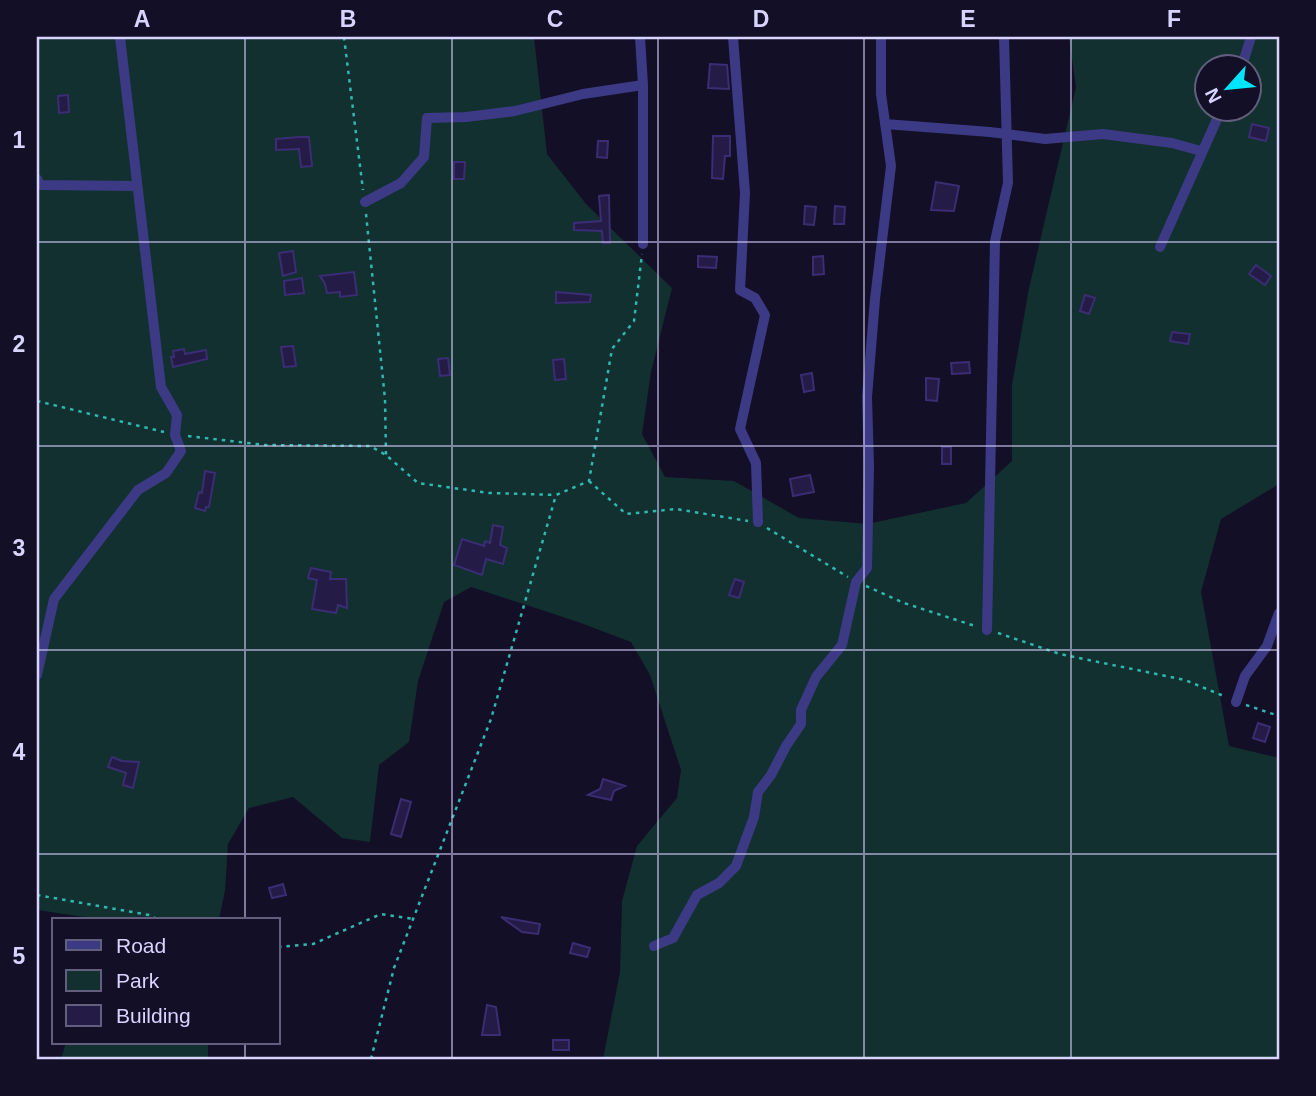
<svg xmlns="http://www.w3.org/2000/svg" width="1316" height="1096" viewBox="0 0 1316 1096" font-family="Arial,sans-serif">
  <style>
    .green { fill: #12302f; fill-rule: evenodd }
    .building { fill: #241b47; stroke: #3b2d73; stroke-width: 2 }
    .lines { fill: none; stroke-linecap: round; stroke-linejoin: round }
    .path { stroke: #2fb8b0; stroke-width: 2.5; stroke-dasharray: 3.5 5; stroke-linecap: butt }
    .minor { stroke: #3d3a85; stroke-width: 10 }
    .grid { fill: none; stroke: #d9d4ff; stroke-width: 2; stroke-opacity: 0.55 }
    .neatline { fill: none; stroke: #d9d4ff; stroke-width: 2.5 }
    .grid-label { font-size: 23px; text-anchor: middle; font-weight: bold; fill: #d9d4ff }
  </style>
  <rect width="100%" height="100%" fill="#130f26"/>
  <!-- green -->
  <path class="green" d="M37,37H534L547,154L586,204L672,288L651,372L642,434L665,477L734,481L799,518L867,524L966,503L1012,461V385L1029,288L1076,87L1069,37H1279V484L1221,519L1201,592L1229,746L1279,758V1059H603L620,972L622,901L637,846L677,798L681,770L650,675L631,642L578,622L471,587L444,602L418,681L409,742L379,765L370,842L342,838L293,797L249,808L228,844L225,891L219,919H98L37,910ZM1208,66H1250V108H1208Z
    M66,1042H208V1059H61Z"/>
  <!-- building -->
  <path class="building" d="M710,64L727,65L729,89L708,88Z
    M68,95L69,112L59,113L58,96Z
    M1252,124L1269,128L1266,141L1249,137Z
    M713,136H730V156H725L723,179L712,178Z
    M299,137H309L312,166L301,167L299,149L276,150V139Z
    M598,141H608L607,158L597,157Z
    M454,162H465L464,179H454Z
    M936,182L959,186L954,211L931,210Z
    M609,195L610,243H603L602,231L574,230V223L601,221L599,196Z
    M805,206L816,207L814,225L804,224Z
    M835,206L845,207L844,224H834Z
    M293,251L296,272L283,276L279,253Z
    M698,256L717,257L716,268L698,267Z
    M823,256L824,274L813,275V257Z
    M1256,265L1271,276L1265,285L1249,274Z
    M354,272L357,295L340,297V292L327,293L325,284L320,276Z
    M302,278L304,293L285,295L284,281Z
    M556,292L591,295L590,302L556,303Z
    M1085,295L1095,298L1089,314L1080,311Z
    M1172,332L1190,334L1188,344L1170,341Z
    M293,346L296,366L284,367L281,347Z
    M184,349L185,354L206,350L207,359L173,367L171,357H174L173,351Z
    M448,358L450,375L440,376L438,359Z
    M564,359L566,379L555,380L553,360Z
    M969,362L970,373L952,374L951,363Z
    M812,373L814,390L804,392L801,375Z
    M926,378L939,379L937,401L926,400Z
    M942,447H951V464H942Z
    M205,471L215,473L209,507H206L205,511L195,508L199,492L202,493Z
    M810,475L814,492L793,496L790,479Z
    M493,525L503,527L500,545L507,548L503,564L486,559L482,575L454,565L462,539L484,546L485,541L490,543Z
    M311,568L331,572L330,579H346L347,608L338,605L336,613L312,609L317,580L308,578Z
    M735,579L744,582L739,598L729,595Z
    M1258,723L1270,727L1265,742L1253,738Z
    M112,757L122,761L139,762L133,788L123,785L126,773L108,767Z
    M603,779L625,786L614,791L611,800L588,795L600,789Z
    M401,799L411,802L401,837L391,834Z
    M283,884L286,895L272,898L269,888Z
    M501,917L540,924L538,934L522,932Z
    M573,943L590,948L587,957L570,953Z
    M487,1005L496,1007L500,1035H482Z
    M553,1040H569V1050H553Z"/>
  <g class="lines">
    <!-- path -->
    <path class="path" d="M344,37L363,190
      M366,214L385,399L386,455
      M37,401L164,432
      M188,436L265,445L370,446L386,455L418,483L489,493L556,495
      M589,481L626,514L676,509L748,521
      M767,528L848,577
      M866,586L904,603L975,626
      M998,633L1060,654L1185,680L1226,697
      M1246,705L1279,716
      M37,895L149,915L157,919
      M278,947L313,944L381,914L414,919
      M371,1059L394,968L491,719L556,495L589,481L612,349L634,321L642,254"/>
    <!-- minor -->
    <path class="minor" d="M640,37L643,85V244
      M733,37L745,193L740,290L755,298L765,315L740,429L756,463L758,522
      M1242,66L1251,37
      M885,124L990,132L1045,139L1103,134L1172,143L1201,151
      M37,179L40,185L136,186
      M365,202L401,183L424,157L427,118L466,117L515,111L583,94L643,85
      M1160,247L1222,108
      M987,630L995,241L1008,183L1004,37
      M37,675L54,599L138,490L166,473L181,451L175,435L177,415L161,387L120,37
      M1236,702L1245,676L1267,646L1279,613
      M654,946L673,938L697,895L719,883L736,866L754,817L758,792L771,775L786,746L801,724V710L816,677L842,645L856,582L867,568L869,466L867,397L875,299L891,166L881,94V37"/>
  </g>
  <!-- grid -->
  <path class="grid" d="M245,37V919M452,37V1059M658,37V1059M864,37V1059M1071,37V1059M37,242H1279M37,446H1279M37,650H1279M37,854H1279M245,1042V1059"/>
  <!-- border -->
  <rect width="1316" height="1096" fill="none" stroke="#130f26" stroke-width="77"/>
  <!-- legend -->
  <rect x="52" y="918" width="228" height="126" fill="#130f26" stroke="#625e7d" stroke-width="2"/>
  <rect x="66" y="940" width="35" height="10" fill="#3d3a85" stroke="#625e7d" stroke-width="2"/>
  <text x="116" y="953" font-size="21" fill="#d9d4ff">Road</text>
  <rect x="66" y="970" width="35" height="21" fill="#12302f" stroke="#625e7d" stroke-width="2"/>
  <text x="116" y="988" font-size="21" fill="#d9d4ff">Park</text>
  <rect x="66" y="1005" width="35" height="21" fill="#241b47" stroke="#625e7d" stroke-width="2"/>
  <text x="116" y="1023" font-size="21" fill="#d9d4ff">Building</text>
  <!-- north arrow -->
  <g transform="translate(1228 88) rotate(243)"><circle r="33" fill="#130f26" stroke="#625e7d" stroke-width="2"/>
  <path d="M0-5L12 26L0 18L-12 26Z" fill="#00e5ff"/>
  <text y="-10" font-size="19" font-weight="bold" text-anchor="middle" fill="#d9d4ff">N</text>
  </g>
  <rect x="38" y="38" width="1240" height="1020" class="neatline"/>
  <g class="grid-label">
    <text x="142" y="27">A</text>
    <text x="348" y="27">B</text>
    <text x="555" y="27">C</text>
    <text x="761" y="27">D</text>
    <text x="968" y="27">E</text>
    <text x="1174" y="27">F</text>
    <text x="19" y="148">1</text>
    <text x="19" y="352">2</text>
    <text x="19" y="556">3</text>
    <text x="19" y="760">4</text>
    <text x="19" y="964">5</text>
  </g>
</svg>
